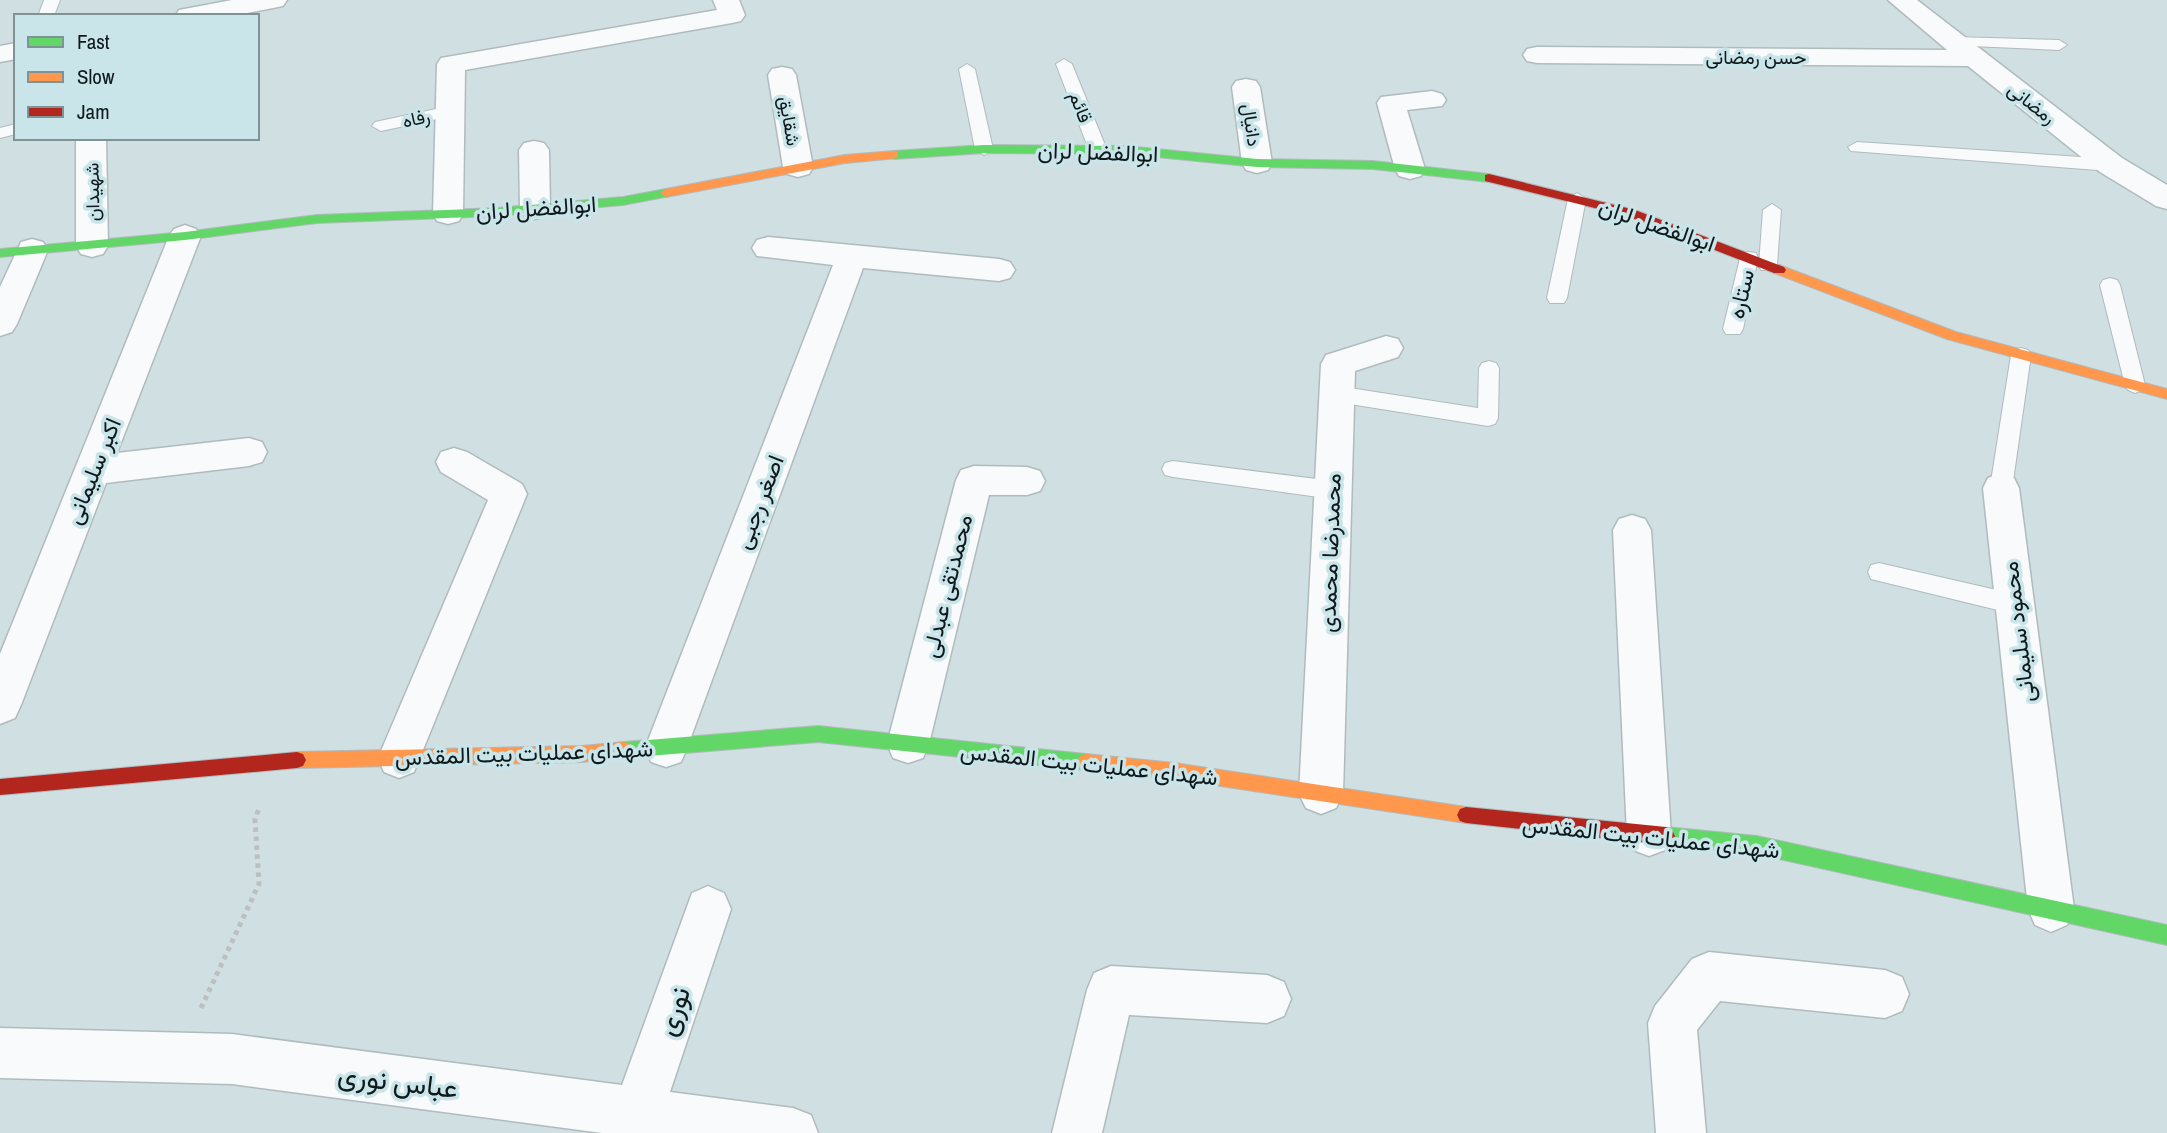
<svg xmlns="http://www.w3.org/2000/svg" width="2167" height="1133" viewBox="0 0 2167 1133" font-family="'Archivo Narrow',Vazirmatn,sans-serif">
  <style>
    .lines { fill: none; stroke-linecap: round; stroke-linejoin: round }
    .lane-casing { stroke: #b0bbbe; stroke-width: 2 }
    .street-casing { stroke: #b0bbbe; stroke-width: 3 }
    .fast-casing { stroke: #b0bbbe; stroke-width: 2 }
    .slow-casing { stroke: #b0bbbe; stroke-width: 2 }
    .jam-casing { stroke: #b0bbbe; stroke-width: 2 }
    .path { stroke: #bac0c0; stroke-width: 5; stroke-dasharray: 4.5 4.5; stroke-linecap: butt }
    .lane { fill: #f8fafb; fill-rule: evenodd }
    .street { fill: #f8fafb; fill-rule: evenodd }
    .fast { fill: #63d668; fill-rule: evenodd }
    .slow { fill: #ff974d; fill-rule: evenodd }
    .jam { fill: #b3261e; fill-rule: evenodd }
    .labels { text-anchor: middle; stroke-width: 7; stroke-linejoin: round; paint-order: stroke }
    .far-street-label { font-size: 19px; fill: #0f191b; stroke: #c9e5e9 }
    .street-label { font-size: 23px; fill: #0f191b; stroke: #c9e5e9 }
    .near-street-label { font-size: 28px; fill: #0f191b; stroke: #c9e5e9 }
  </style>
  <rect width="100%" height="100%" fill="#d0dfe2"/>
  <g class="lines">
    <!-- lane casing -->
    <g class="lane-casing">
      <path id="lane" d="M44,0H60L54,16H38Z
        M1954,37L2059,40L2067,45L2059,50L1948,45L1946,42L1948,39Z
        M1064,59L1072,64L1107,150L1104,154L1098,156L1089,150L1056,64Z
        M967,64L975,69L993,149L984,155L975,149L959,69Z
        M450,106L456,107L458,111L456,115L381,131L372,126L375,122Z
        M16,124V134L0,138V128Z
        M1857,142L2111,159L2120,165L2111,171L1851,151L1848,147Z
        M1577,193L1586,199L1567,298L1564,303H1550L1547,298L1568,199Z
        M1772,204L1781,210L1777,265L1775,270H1761L1759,265L1763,210Z
        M1749,252L1756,253L1758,258L1743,329L1740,334H1726L1723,329L1740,258L1742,253Z
        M2110,278L2117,280L2120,285L2145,385L2142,390L2135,393L2128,390L2125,385L2100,285L2103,280Z
        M2021,348L2028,350L2031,355L2012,488L2009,494L2001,497L1993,494L1990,488L2011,355L2014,350Z
        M1489,361L1496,363L1499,368L1498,418L1495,424L1488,426L1337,402L1330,399L1327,394L1330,389L1337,386L1478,408L1479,368L1482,363Z
        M1173,461L1333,481L1341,484L1344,490L1341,496L1333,499L1173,477L1165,475L1162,469L1165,463Z
        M1879,563L2014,594L2022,597L2026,604L2022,611L2014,614L1879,581L1871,579L1868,572L1871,565Z"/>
    </g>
    <!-- street casing -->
    <g class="street-casing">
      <path id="street" d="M232,0H287L283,6L232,16H175L179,10Z
        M713,0H739L745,15L741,21L732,23L465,70L463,214L459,221L448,224L437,221L433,214L437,64L441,58L717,10Z
        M1888,0H1917L2122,158L2167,185V209L2156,206L2100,172L1968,66L1537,63L1527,61L1523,55L1527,49L1537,47L1947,50Z
        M16,43V59L0,62V46Z
        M782,67L792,69L796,75L813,167L809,174L798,177L787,174L783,167L768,75L772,69Z
        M1246,79L1256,81L1260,87L1272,163L1268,170L1257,173L1246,170L1242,163L1232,87L1236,81Z
        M1432,91L1442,94L1446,100L1442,106L1407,110L1425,169L1421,176L1410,179L1399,176L1395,169L1377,103L1381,97Z
        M76,138H106L108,246L103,254L92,257L81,254L76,246Z
        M534,141L544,143L549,150L550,209L546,216L535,219L524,216L520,209L519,150L524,143Z
        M185,225L196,229L201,236L117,453L249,438L262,442L267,452L262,462L249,466L106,483L21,705L15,718L0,724V654L169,236L174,229Z
        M768,237L999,259L1010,262L1015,270L1010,278L999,281L863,268L687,748L681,762L666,767L651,762L645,748L833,265L757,256L752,248L757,240Z
        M32,239L43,242L48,250L17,324L12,332L0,336V287L21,242Z
        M1386,336L1398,339L1403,348L1398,357L1355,371L1343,794L1336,808L1321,814L1306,808L1299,794L1321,364L1326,355Z
        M454,448L467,452L522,484L527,494L414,772L399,778L384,772L378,758L488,500L441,472L436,462L441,452Z
        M974,466L1027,467L1040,471L1045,481L1040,491L1027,495H989L929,744L923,758L908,763L893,758L887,744L956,480L961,470Z
        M2001,473L2014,478L2019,488L2074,909L2067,925L2051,932L2035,925L2028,909L1983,488L1988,478Z
        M1632,515L1645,519L1651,530L1671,835L1665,850L1649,856L1633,850L1627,835L1613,530L1619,519Z
        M708,886L724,893L731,909L670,1092L793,1108L811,1115L818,1133H602L232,1084L0,1078V1028L232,1034L622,1085L692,893Z
        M1709,952L1885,970L1902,977L1909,994L1902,1011L1885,1018L1720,1001L1697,1030L1706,1133H1656L1648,1023L1655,1006L1692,959Z
        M1111,966L1267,975L1284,982L1291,999L1284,1016L1267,1023L1129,1015L1102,1133H1052L1087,990L1094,973Z"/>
    </g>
    <!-- fast casing -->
    <g class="fast-casing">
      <path id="fast" d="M984,145L1126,146L1257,159L1373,161L1489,174L1495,178L1489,182L1373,169L1257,167L1126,154L984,153L894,159L888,155L894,151Z
        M666,189L672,193L670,196L623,205L498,216L317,223L185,240L0,257V249L185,232L317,215L498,208L623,197Z
        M818,726L1086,754L1092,756L1095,762L1092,768L1086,770L818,742L624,758L618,756L615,750L618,744L624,742Z
        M1666,827L1757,836L2167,925V945L1757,854L1666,845L1660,842L1657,836L1660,830Z"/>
    </g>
    <!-- slow casing -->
    <g class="slow-casing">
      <path id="slow" d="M894,151L898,152V158L845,163L666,197L660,193L666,189L845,155Z
        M1779,265L1956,332L2167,389V399L1947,339L1774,273L1772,270Z
        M624,742L630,744L633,750L630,756L582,762L297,768L291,766L288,760L291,754L297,752L582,746Z
        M1086,754L1174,763L1466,807L1472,809L1475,815L1472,821L1466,823L1174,779L1086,770L1080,768L1077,762L1080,756Z"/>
    </g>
    <!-- jam casing -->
    <g class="jam-casing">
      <path id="jam" d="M1489,174L1635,210L1784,267L1786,270L1784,273H1774L1627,216L1485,181V175Z
        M297,752L303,754L306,760L303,766L297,768L0,795V779Z
        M1466,807L1666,827L1672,830L1675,836L1672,842L1666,845L1466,823L1460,821L1457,815L1460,809Z"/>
    </g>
    <!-- path -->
    <path class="path" d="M201,1008L259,884L255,819L260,806"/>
    <!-- lane -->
    <use href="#lane" class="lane"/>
    <!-- street -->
    <use href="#street" class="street"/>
    <!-- fast -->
    <use href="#fast" class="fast"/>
    <!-- slow -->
    <use href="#slow" class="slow"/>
    <!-- jam -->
    <use href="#jam" class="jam"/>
  </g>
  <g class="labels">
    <!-- far-street labels -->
    <g class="far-street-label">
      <text x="1756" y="64">حسن رمضانی</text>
      <text transform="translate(2032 103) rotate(38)" y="7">رمضانی</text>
      <text transform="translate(1081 107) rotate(69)" y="7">قائم</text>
      <text transform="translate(416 118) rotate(-12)" y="7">رفاه</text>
      <text transform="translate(790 121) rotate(80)" y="7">شقایق</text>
      <text transform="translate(1252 125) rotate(82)" y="7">دانیال</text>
      <text transform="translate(92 192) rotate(-91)" y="7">شهیدان</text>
    </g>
    <!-- street labels -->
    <g class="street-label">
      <text transform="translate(1098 152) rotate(2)" y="8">ابوالفضل لران</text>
      <text transform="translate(536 208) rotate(-4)" y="8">ابوالفضل لران</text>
      <text transform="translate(1657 225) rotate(19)" y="8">ابوالفضل لران</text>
      <text transform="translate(1741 294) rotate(-77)" y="8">ستاره</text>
      <text transform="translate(93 471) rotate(-68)" y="8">اکبر سلیمانی</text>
      <text transform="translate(759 502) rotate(-69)" y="8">اصغر رجبی</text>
      <text transform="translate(1330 553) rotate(-88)" y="8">محمدرضا محمدی</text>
      <text transform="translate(947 586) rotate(-76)" y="8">محمدتقی عبدلی</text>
      <text transform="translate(2018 632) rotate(-97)" y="8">محمود سلیمانی</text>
      <text transform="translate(524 753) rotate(-2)" y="8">شهدای عملیات بیت المقدس</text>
      <text transform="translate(1089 764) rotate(6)" y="8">شهدای عملیات بیت المقدس</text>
      <text transform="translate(1651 837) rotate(6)" y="8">شهدای عملیات بیت المقدس</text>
    </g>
    <!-- near-street labels -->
    <g class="near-street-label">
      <text transform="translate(673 1011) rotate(-71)" y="10">نوری</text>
      <text transform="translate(398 1081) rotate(7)" y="10">عباس نوری</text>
    </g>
  </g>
  <!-- legend -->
  <rect x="14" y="14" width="245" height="126" fill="#c9e5e9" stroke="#7f9397" stroke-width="2"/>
  <rect x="28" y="37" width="35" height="10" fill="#63d668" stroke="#7f9397" stroke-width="2"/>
  <text x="77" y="49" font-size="21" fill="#0f191b">Fast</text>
  <rect x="28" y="72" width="35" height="10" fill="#ff974d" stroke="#7f9397" stroke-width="2"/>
  <text x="77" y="84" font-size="21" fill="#0f191b">Slow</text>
  <rect x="28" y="107" width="35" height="10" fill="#b3261e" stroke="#7f9397" stroke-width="2"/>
  <text x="77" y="119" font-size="21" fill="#0f191b">Jam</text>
</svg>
